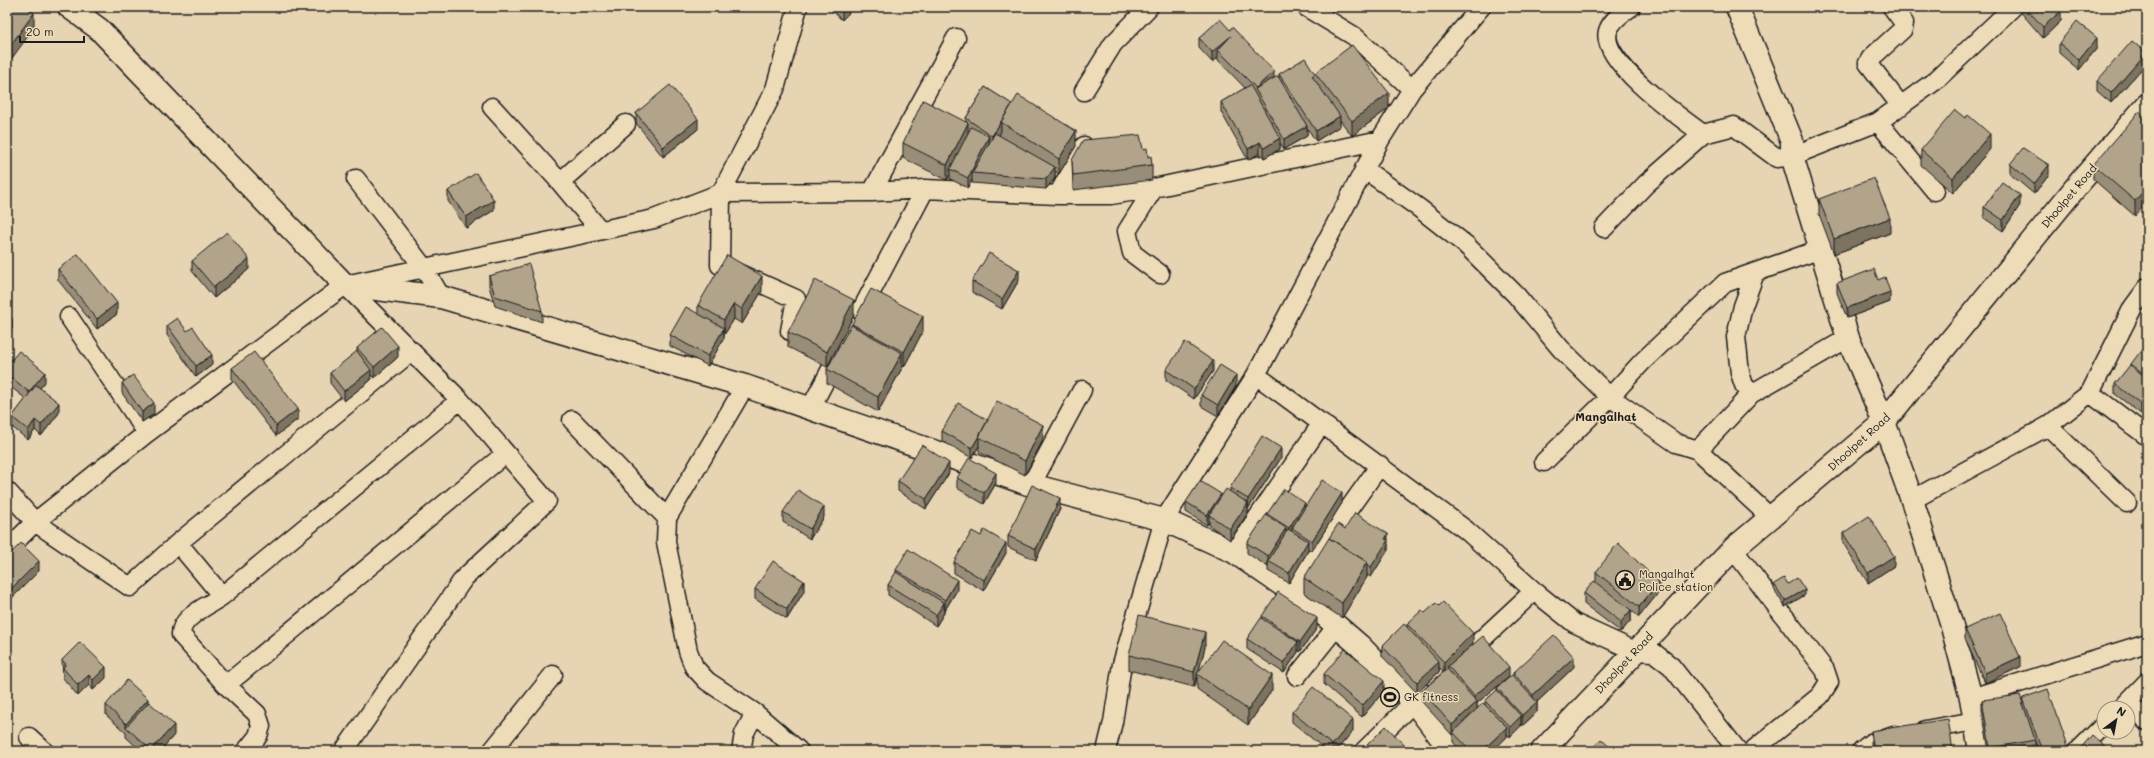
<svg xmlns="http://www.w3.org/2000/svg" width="2154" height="758" viewBox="0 0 2154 758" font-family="Mali,sans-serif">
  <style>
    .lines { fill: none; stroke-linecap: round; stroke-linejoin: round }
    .minor-casing { stroke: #1c1c1c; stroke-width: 21 }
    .tertiary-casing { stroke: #1c1c1c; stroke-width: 25 }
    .secondary-casing { stroke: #1c1c1c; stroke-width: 25 }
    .minor { stroke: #eedcb9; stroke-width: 18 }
    .tertiary { stroke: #eedcb9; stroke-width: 22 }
    .secondary { stroke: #eedcb9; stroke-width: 22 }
    .wall { fill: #988d78; stroke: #1c1c1c }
    .shaded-wall { fill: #7c7361; stroke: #1c1c1c }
    .building { fill: #b1a48b; stroke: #1c1c1c }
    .labels { text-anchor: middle; stroke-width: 3; stroke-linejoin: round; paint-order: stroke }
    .street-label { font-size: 11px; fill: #1c1c1c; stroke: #eedcb9 }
    .poi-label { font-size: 11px; fill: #1c1c1c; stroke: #eedcb9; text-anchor: start }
    .neighbourhood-label { font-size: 12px; font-weight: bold; fill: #1c1c1c; stroke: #eedcb9 }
  </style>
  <rect width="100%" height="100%" fill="#e6d4b3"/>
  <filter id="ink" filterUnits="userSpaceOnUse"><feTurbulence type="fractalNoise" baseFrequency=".025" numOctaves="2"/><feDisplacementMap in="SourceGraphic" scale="8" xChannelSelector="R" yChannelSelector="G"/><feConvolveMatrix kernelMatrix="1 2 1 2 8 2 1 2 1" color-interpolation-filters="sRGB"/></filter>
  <g filter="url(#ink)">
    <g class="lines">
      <!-- minor casing -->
      <g class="minor-casing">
        <path id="minor" d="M1306,7L1354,36L1412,89
          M1631,7C1622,13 1611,21 1608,31C1599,61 1681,118 1703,134
          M1892,7L1904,23L1903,29L1871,58L1868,63L1901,106
          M1084,91L1113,44L1149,7
          M492,107L560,182L600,230
          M1878,122L1935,191
          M1364,169L1419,208L1466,245L1516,295L1561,349L1610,397L1676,443L1698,450L1751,394L1848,338
          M356,179L424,268L441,297
          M560,182L626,124
          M1154,188L1127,231L1132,253L1160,274
          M872,192L956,38
          M1058,195L1084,146
          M1604,228L1646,184L1703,134L1734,126L1777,158L1792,156L1878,122L1935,81L2013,7
          M861,311L925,189
          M69,317L147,433
          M790,331L796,299L720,265L721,193L775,89L798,7
          M1256,375L1466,530L1534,591L1466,654
          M745,386L667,518L666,542L688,651L694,667L707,681L755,713L799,751
          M2090,393L2147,436
          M1751,394L1744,385L1740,373L1736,337L1743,306L1755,273
          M810,409L838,356
          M572,420L667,518
          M2048,426L2127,503
          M1698,450L1771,518
          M1544,462L1610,397L1642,362L1725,283L1821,249
          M1031,485L1082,390
          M7,491L35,522L130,587L178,543L412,351
          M1912,500L2048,426L2090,393L2133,307L2147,288
          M178,543L222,596
          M1733,549L1825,670L1829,682L1820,696L1752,751
          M7,550L35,522L147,433L345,285L654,219L721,193L872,192L925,189L1058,195H1111L1154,188L1380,140L1412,89L1481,7
          M1234,552L1322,423
          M1291,590L1380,465
          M1534,591L1574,623L1635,651L1653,652L1671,666L1738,751
          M1297,676L1337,626
          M226,685L505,454
          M1971,698L2147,643
          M2128,702L2147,721
          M2122,708L2147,682
          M1925,730L1975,721
          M29,737L44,751
          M246,751L258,736L261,726L257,714L226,685L181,635C180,617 208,606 222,596L460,400
          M344,751L464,578L547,501L460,400L345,285
          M492,751L553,675
          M741,751L744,734L755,713
          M1106,751L1113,722L1122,664L1164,520L1256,375L1380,140
          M1364,751L1423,693
          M1861,751L1871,743L1894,735
          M2078,751L2104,725"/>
      </g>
      <!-- tertiary casing -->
      <g class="tertiary-casing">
        <path id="tertiary" d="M69,7L99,29L345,285L441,297L745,386L1031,485L1164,520L1234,552L1316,608L1360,646L1414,702L1451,751
          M1737,7L1792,141V156L1848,338L1884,422L1912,500L1951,623L1971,698L1980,751"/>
      </g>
      <!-- secondary casing -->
      <g class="secondary-casing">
        <path id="secondary" d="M1542,751L1733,549L1884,422L2080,182L2147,105"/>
      </g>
      <!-- minor -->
      <use href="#minor" class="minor"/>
      <!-- tertiary -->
      <use href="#tertiary" class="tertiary"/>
      <!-- secondary -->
      <use href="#secondary" class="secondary"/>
    </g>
    <!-- wall -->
    <path class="wall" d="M828,7H855L842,20Z
      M2018,7H2058L2061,21L2043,38L2018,9Z
      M1199,38L1274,79H1279V74H1315V73L1389,108L1352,136L1340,120V126L1316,141L1307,128V136L1284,149L1280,143V149L1264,158L1260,153L1248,160L1221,112V102L1245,88L1218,60V58L1212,62L1199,48Z
      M2059,43L2097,48L2079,70L2059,53Z
      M2146,64L2111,103L2097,91V81Z
      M985,87L1076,146L1059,174L1055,171V178L1046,189L972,183V180L968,188L950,179V175L947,180L903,158V143L966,122V118Z
      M636,113L698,129L663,157L636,123Z
      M2147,119L2135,216L2093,179V165Z
      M1143,149L1152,165V180L1073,190L1072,160Z
      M1990,149L1953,193L1921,165V150Z
      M2010,164L2049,175L2034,194L2010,174Z
      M448,191L494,210L466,228L448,201Z
      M1819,199L1890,233L1834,254L1819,214Z
      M2020,205L2003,231L1984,218V207Z
      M192,261L249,269L214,298L192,271Z
      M58,269L117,314L97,329L58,280Z
      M489,276L542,311V322L495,306L489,286Z
      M1019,280L1002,309L972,292V281Z
      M1837,283L1890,302L1847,318L1837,293Z
      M762,291L742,324L734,319L724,335V338L708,366L670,346V335L698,314V305Z
      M854,315L827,367L788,347V332Z
      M852,324L923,331L904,367L902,366V368L878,412L827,383V369L852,326Z
      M167,325L212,365L196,377L167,335Z
      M357,348L398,357L374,378L371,375V380L344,401L330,383V373L357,352Z
      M2147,350V406L2141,414L2115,394V384L2131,365V364Z
      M7,365L45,382L40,388L59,413L41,436L35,430L28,440L12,427V417L26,399L7,384Z
      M232,368L298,419L276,436L232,379Z
      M1166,370L1213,371L1194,399L1166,380Z
      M122,383L154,414L142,422L122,393Z
      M1236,386L1218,416L1201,406V395Z
      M988,420L1043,440L1025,475L979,452V446L972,458L942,441V431Z
      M1281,458L1248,509V513L1230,540L1209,525V522L1207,525L1186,512V502L1221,497L1230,491V488Z
      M949,473L926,509L898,491V481Z
      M957,478L996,483L984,504L957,488Z
      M1342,503L1312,551L1308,549V551L1289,583L1268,571V566V567L1247,553V543L1267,516V514L1305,506Z
      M1060,509L1036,560L1008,547V536Z
      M783,512L824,517L810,539L783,522Z
      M1345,529L1388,544V550L1371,577L1367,575V577L1342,618L1304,593V578Z
      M1843,533L1894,566L1868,583L1843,543Z
      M1006,553L984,591L954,573V562Z
      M896,570L957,590L945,610H944V613L936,626L888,595V585L896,573Z
      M1596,572L1659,592L1639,617L1631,610V620L1621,632L1584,604V593L1596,582Z
      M1774,584H1788L1805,595L1785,607L1774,589Z
      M755,589L804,591L787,619L755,599Z
      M1425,613L1473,644L1465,651L1509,677L1477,703V709L1485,705V701L1497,691V688L1513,676V673L1574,667L1537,702V712L1522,726L1521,724V726L1510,737L1507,734V737L1493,751H1461L1453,742V734L1452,735L1422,702V691L1443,672L1439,667V672L1417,693L1382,656V646L1407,628V624Z
      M1262,616L1317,628L1300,652L1298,650V652L1284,673L1247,649V639L1262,619Z
      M1965,629L2020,667L1985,683L1965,639Z
      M1205,647L1198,673L1272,690L1248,725L1197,689V677L1194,687L1129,670V655Z
      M62,660L106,678L93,690L89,685L78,696L63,678Z
      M1324,674L1384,691L1362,717L1324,684Z
      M2023,698L2068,751H2039L2035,741V745L2038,751H1989L1982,710V700L2023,706Z
      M148,703L174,735L160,751H141L126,737V733L106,715V705Z
      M1292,712L1353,731L1336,751H1327L1292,722Z
      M1871,731L1953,751H1872L1871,746Z"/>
    <!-- shaded-wall -->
    <path class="shaded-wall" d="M842,7H855L842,20Z
      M2061,11V21L2043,38V27Z
      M34,13V28L7,65V50Z
      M1231,36L1218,50V58L1212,62V52Z
      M2097,38V48L2079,70V60Z
      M2146,53V64L2111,103V93Z
      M1274,71V81L1259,96L1256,88Z
      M1389,93V108L1352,136V121Z
      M1012,104L1001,122V132L992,146V136Z
      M1340,116V126L1316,141V131Z
      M698,119V129L663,157V147Z
      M968,123V138L950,169V175L947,180V165Z
      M1307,126V136L1284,149V139Z
      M1076,131V146L1059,174V159Z
      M1990,134V149L1953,193V178Z
      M989,136V146L972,173V180L968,188V178Z
      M1280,138V149L1264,158V148Z
      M1260,142V153L1248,160V149Z
      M2049,165V175L2034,194V184Z
      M1055,167V178L1046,189V179Z
      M2147,187V202L2135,216V201Z
      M2020,195V205L2003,231V220Z
      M494,200V210L466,228V217Z
      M1890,218V233L1834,254V239Z
      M249,259V269L214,298V287Z
      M1019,270V280L1002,309V299Z
      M762,276V291L742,324V309Z
      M1890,292V302L1847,318V308Z
      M854,300V315L827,367V352Z
      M117,303V314L97,329V319Z
      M734,304V319L724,335V320Z
      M923,316V331L904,367V352Z
      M12,319V329L7,332V322Z
      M724,328V338L708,366V356Z
      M398,346V357L374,378V367Z
      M902,353V368L878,412V397Z
      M212,355V365L196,377V366Z
      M1213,361V371L1194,399V389Z
      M371,370V380L344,401V391Z
      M45,372V382L29,402V392Z
      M1236,375V386L1218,416V405Z
      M2147,396V406L2141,414V404Z
      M59,403V413L41,436V425Z
      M154,403V414L142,422V412Z
      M298,409V419L276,436V426Z
      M35,420V430L28,440V430Z
      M988,420L979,437V446L972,458V448Z
      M1043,425V440L1025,475V461Z
      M1281,448V458L1248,509V499Z
      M949,463V473L926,509V499Z
      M996,473V483L984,504V493Z
      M1342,493V503L1312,551V541Z
      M1221,494V504L1209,515V522L1207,525V515Z
      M1060,498V509L1036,560V549Z
      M1248,503V513L1230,540V529Z
      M1305,503V513L1292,528V535L1289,538V528Z
      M824,507V517L810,539V529Z
      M1286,528V538L1268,561V567V556Z
      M1388,534V550L1371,577V567Z
      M1308,541V551L1289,583V573Z
      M1006,543V553L984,591V580Z
      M1894,556V566L1868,583V573Z
      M39,561V571L7,603V593Z
      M1367,562V577L1342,618V603Z
      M957,580V590L945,610V600Z
      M804,581V591L787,619V609Z
      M1659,582V592L1639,617V607Z
      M1805,590V595L1785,607V601Z
      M944,603V613L936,626V615Z
      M1631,610V620L1621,632V622Z
      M1317,618V628L1300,652V642Z
      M1205,632V647L1198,675L1197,674V677L1194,687V672Z
      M1473,633V644L1449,667L1448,666V668L1444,672V662Z
      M1298,642V652L1284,673V663Z
      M1574,657V667L1537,702V712L1522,726V715L1533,705V695Z
      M2020,657V667L1985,683V673Z
      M1439,662V672L1417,693V682Z
      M106,667V678L93,690V680Z
      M1509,667V677L1477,703V713L1453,732V734L1452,735V725L1474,705V696Z
      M89,675V685L78,696V685Z
      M1272,675V690L1248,725V710Z
      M1384,681V691L1362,717V706Z
      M148,699V709L126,727V724Z
      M1521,716V726L1510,737V727Z
      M1353,720V731L1336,751H1332V745Z
      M174,725V735L160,751H151V750Z
      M1507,727V737L1493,751H1482Z
      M2068,746V751H2061Z"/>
    <!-- building -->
    <path class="building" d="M7,7H25L34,13L7,50Z
      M2025,7H2058L2061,11L2043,27Z
      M1220,19L1230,30L1232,27L1274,71L1256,88L1218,50L1231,36L1212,52L1199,38Z
      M2077,21L2097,38L2079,60L2059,43Z
      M2132,41L2146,53L2111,93L2097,81Z
      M1352,45L1389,93L1352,121L1315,73Z
      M1305,58L1315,74L1312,76L1340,116L1316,131L1279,74Z
      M1278,76L1307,126L1284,139L1255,89Z
      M670,85L698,119L663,147L636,113Z
      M1250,85L1280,138L1264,148L1260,142L1248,149L1221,102Z
      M985,87L1012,104L992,136L966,118Z
      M1018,95L1076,131L1059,159L1001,122Z
      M923,100L968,123L947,165L903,143Z
      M1955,110L1965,118L1968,115L1990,134L1953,178L1921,150Z
      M2139,112L2147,119V187L2135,201L2093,165Z
      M971,127L989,136L968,178L950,169Z
      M995,133L1055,167L1046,179L972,173Z
      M1140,135L1143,149L1147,148L1148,157L1151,156L1152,165L1073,175L1072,160L1083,140Z
      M2023,148L2049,165L2034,184L2010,164Z
      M476,173L494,200L466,217L448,191Z
      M1874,178L1890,218L1834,239L1819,199Z
      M2002,182L2020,195L2003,220L1984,207Z
      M227,232L249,259L214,287L192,261Z
      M989,253L1019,270L1002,299L972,281Z
      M78,254L117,303L97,319L58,269Z
      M727,255L762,276L742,309L734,304L724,320L698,305Z
      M529,264L542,311L495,296L489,276Z
      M1874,269L1878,280L1885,277L1890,292L1847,308L1837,283Z
      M815,280L854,300L827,352L788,332Z
      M871,289L923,316L904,352L852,324Z
      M686,307L724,328L708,356L670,335Z
      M7,312L12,319L7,322Z
      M177,318L187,331L193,327L212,355L196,366L167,325Z
      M851,325L902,353L878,397L827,369Z
      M382,327L398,346L374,367L357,348Z
      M1185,342L1213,361L1194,389L1166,370Z
      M2143,348L2147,350V376L2131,364Z
      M19,351L45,372L29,392L7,374V365Z
      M357,351L371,370L344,391L330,373Z
      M254,352L298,409L276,426L232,368Z
      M1220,365L1236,375L1218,405L1201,395Z
      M2130,365L2147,378V396L2141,404L2115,384Z
      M133,375L154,403L142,412L122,383Z
      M36,385L59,403L41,425L35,420L28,430L12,417Z
      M997,401L1043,425L1025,461L979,437Z
      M958,403L988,420L972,448L942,431Z
      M1262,436L1281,448L1248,499L1230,488Z
      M922,445L949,463L926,499L898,481Z
      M969,458L996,473L984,493L957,478Z
      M1322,480L1342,493L1312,541L1292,528Z
      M1200,481L1221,494L1207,515L1186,502Z
      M1032,485L1060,498L1036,549L1008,536Z
      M1226,489L1248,503L1230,529L1209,515Z
      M1284,489L1305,503L1289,528L1267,514Z
      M798,490L824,507L810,529L783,512Z
      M1355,513L1388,534L1385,539L1388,540L1371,567L1367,564V562L1329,538L1338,524L1345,529Z
      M1266,515L1286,528L1268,556L1247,543Z
      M1869,516L1894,556L1868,573L1843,533Z
      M1288,529L1308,541L1289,573L1268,561Z
      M984,530L1006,543L984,580L954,562L972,531L981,536Z
      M1329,538L1367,562L1342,603L1304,578Z
      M21,543L39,561L7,593V557Z
      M1618,543L1659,582L1639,607L1596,572Z
      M908,549L957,580L945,600L896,570Z
      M773,561L804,581L787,609L755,589Z
      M896,572L944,603L936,615L888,585Z
      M1784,578L1788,584L1797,578L1805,590L1785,601L1774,584Z
      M1594,581L1631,610L1621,622L1584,593Z
      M1278,592L1317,618L1300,642L1262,616Z
      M1443,602L1473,633L1444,662L1407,624L1422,610L1425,613L1436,603L1439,606Z
      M2000,613L2020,657L1985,673L1965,629Z
      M1139,615L1205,632L1194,672L1129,655Z
      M1261,618L1298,642L1284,663L1247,639Z
      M1404,624L1439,662L1417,682L1382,646Z
      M1554,635L1574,657L1533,695L1513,673Z
      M1483,636L1509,667L1474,696L1448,666Z
      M1222,640L1272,675L1248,710L1197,674Z
      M80,642L106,667L93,680L89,675L78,685L63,668L66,664L62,660Z
      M1345,649L1384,681L1362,706L1324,674Z
      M1447,669L1477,702L1452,725L1422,691Z
      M1512,675L1537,702L1522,715L1497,688Z
      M127,680L148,699L126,724L106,705Z
      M1313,687L1353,720L1332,745L1292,712Z
      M2048,689L2068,746L2061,751H2042L2023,698Z
      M1497,690L1521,716L1510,727L1485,701Z
      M2020,695L2035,740L1990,748L1982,700Z
      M149,702L174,725L151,750L126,727Z
      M1483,703L1507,727L1482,751H1471L1453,732Z
      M1948,719L1953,751H1874L1871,731Z
      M1386,726L1410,751H1361Z
      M2092,735L2110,751H2078Z
      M1601,739L1614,751H1590Z
      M2036,745L2038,751H2002Z"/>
  </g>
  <!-- icons -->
  <defs>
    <g id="civic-ring" transform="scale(1)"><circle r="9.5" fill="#eedcb9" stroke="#1c1c1c" stroke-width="1.5"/><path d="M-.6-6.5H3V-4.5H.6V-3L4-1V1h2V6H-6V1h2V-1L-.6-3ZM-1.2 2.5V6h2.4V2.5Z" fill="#1c1c1c"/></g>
    <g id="stadium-ring" transform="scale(1)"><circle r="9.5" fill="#eedcb9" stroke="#1c1c1c" stroke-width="1.5"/><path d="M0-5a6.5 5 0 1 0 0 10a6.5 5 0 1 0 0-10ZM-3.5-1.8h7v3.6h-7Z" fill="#1c1c1c"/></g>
  </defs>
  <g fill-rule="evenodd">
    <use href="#civic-ring" x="1625" y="580"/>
    <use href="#stadium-ring" x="1390" y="697"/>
  </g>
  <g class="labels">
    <!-- street labels -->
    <g class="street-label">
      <text transform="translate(2069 196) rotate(-50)" y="4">Dhoolpet Road</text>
      <text transform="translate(1859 442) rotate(-42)" y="4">Dhoolpet Road</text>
      <text transform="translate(1624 663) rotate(-47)" y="4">Dhoolpet Road</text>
    </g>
    <!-- poi labels -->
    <g class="poi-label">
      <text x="1639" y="578">Mangalhat<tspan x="1639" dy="13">Police station</tspan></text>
      <text x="1404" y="701">GK fitness</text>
    </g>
    <!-- neighbourhood labels -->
    <g class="neighbourhood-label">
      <text x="1606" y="421">Mangalhat</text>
    </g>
  </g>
  <!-- margin -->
  <rect width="2154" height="758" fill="none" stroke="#eedcb9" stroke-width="24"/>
  <rect x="12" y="12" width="2130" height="734" fill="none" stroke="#1c1c1c" stroke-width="1.5" filter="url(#ink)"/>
  <!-- north arrow -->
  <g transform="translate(2116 720) rotate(32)"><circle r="19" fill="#eedcb9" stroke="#9a8f7a"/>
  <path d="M0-3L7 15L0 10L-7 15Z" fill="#1c1c1c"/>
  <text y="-6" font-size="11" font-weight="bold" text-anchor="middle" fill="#1c1c1c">N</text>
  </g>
  <!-- scale -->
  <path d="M20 36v6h64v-6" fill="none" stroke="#1c1c1c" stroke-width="2"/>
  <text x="26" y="36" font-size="12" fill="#1c1c1c" stroke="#eedcb9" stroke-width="3" paint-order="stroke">20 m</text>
</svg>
